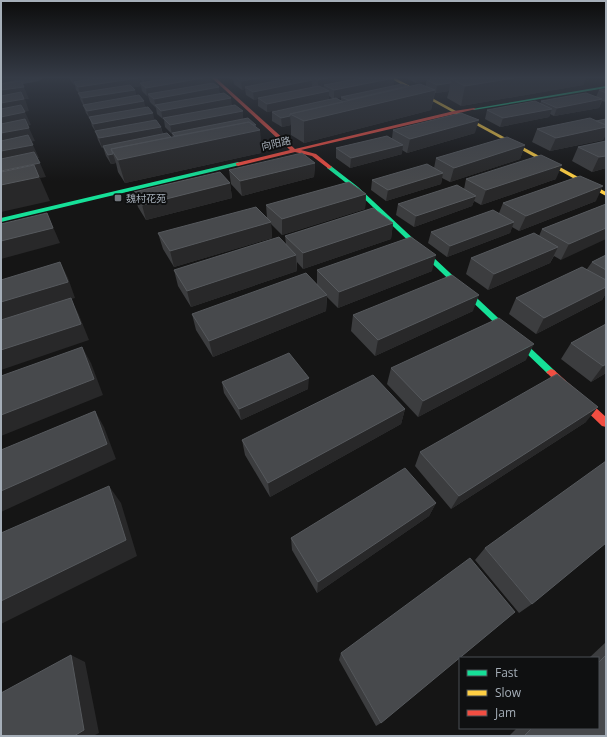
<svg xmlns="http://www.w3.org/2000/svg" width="607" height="737" viewBox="0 0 607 737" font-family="'Open Sans','Noto Sans SC',sans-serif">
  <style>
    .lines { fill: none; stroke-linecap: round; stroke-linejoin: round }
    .street { fill: #494c4e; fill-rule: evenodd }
    .fast { fill: #16e098; fill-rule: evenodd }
    .slow { fill: #ffcf43; fill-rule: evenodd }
    .jam { fill: #f24e42; fill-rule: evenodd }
    .wall { fill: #3c3d3f; fill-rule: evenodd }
    .shaded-wall { fill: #282829 }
    .building { fill: #47494c; stroke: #56595d }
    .poi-dot { fill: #73787f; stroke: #0f1011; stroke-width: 1.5 }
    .labels { text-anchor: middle; stroke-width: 4; stroke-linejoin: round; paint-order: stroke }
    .far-street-label { font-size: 10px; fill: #a5aeb8; stroke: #0f1011 }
    .far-poi-label { font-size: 10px; fill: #a5aeb8; stroke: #0f1011; text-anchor: start }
  </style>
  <rect width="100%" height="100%" fill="#151515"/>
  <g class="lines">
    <!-- street -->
    <path class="street" d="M23,78H43L39,81L1,88V82Z"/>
    <!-- fast -->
    <path class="fast" d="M606,86V88L474,110L472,109Z
      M238,162L240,163V165L1,222V218Z
      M327,166H331L358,187L554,370L556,372L554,374H548L354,189L327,168Z"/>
    <!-- slow -->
    <path class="slow" d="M390,78H395L606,192V196Z"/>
    <!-- jam -->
    <path class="jam" d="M212,78H216L295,149L454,111L474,108L476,109L301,150L316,154L331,166L332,167L329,169L312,156L295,152L238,166L236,165V163L290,150Z
      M551,369L554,370L606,417V427L602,426L548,374L546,372Z"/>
  </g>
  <!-- wall -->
  <path class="wall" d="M69,78H139L140,83H143L140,80L139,78H210V83L232,105L243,119L256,125V128L260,130L261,153L125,183L118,172L116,163L111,164L106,156L103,147L102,148L98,140L95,131L92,126L90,119L86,113L83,105L81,101L78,93H79L76,90L75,85H74ZM141,86L142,91L147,96H148L150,102L156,108L157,114L164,120L165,127L172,134L173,137H171L163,134L161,127L155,120L146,107L136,96L135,90L133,87Z
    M228,78H394L393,86H426V81L416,83L406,78H586L583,85L461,106L447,98L449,91L436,93H435L431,110L304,143L291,135V125L282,127L272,121V112L333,99L329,96V100L267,112L258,106V99L254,100L246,95L245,89L242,90L234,84L233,79H230ZM341,97V101L336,98Z
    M606,89V102L602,101L599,108L554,116L550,114L549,117L500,127L485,119L487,110L540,104L541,101L596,97L599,90Z
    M606,119V136H605L603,140L550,151L532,142L537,129L596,121Z
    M393,130L475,133L407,153L402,150V154L350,168L336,158V148L392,138Z
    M606,141V168L592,172L572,161L578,147Z
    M525,145L520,159L450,182L442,178L441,184L386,201L371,190L372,180L434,168L436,158Z
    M315,163L314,177L242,196L231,184L229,170Z
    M466,179H556L481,205L474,201L472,206L414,227L396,215L398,204L464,189Z
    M230,183L232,198L146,220L138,207L134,192Z
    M366,194L365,209L282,235L271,224L272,238L174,267L163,249L158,233L267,218L266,205Z
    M596,201L519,231L512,227L510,233L447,257L428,243L431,232L499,213L503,203Z
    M606,204L561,260L554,256L550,263L488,290L466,274L471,258L539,236L542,229Z
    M393,223L391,239L303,269L297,262V271L191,307L178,286L174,270L286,244L285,236Z
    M606,255V293L602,300L536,334L509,314L516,298L587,269L592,262Z
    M317,270L432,271L338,308L327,297L326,311L213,357L196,330L192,314L317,284Z
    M473,311L375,356L351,331L353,315Z
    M606,324V373L591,382L561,359L571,343Z
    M526,360L418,417L387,384L391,368Z
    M222,382L308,389L241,420L224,393Z
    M405,409L401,424L270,497L245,455L242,440Z
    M586,422L451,509L415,466L420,452Z
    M436,503L429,516L317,593L292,550L291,538Z
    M485,548L532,604L519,613L475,560Z
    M606,642V736H509L517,728H598V658H589Z
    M341,653L381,723L376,726L339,660Z"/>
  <!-- shaded-wall -->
  <path class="shaded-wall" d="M1,78H25L1,83Z
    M72,78H119L74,82L75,85H74Z
    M139,78L141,86L81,96L78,87Z
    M144,78H188L145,85Z
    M203,78H210L211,85L148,94V96H147L146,88Z
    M260,78H295L245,87V89L242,90L241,81Z
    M328,78H369L324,85V87L318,88V80Z
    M394,78L393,86L334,99V90Z
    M417,78H448L427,80L426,81L416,83Z
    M500,78H586L583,85L461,106L465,86Z
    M312,80V89L258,98V99L254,100L253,92Z
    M450,83L449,91L436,93L437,85Z
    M24,87L29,99H25L29,111L1,116V90Z
    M219,87L220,96L155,105L156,108L154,99Z
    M135,90L137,98L85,107L82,98Z
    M435,90L431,110L304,143V121Z
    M329,91V100L267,112V104Z
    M231,98L232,107L163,118L164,120H163L161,111Z
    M602,99L599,108L554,116L557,108Z
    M144,101L146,109L89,117L87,111Z
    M552,109L549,117L500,127L503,118Z
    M243,111V120L172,133V134L170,125Z
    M25,112L31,125L1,131V117Z
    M153,113L155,122L96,133L93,124Z
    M290,116L291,125L282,127L281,118Z
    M479,120L475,133L407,153L410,139Z
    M256,125L257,131L260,130L261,153L125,183L118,160Z
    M161,127L163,136L102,148L99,138Z
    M606,127V134L603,140L550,151L556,138Z
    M29,128L35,141L1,148V133Z
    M33,145L39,158L1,166V151Z
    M403,145L402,154L350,168L351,158Z
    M525,145L520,159L450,182L454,168Z
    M113,154L116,163L111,164L108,155Z
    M606,156V168L592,172L599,157Z
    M40,163L46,177L40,178L50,201L1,212V171Z
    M315,163L314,177L242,196L240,181Z
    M562,165L556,179L481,205L486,190Z
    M443,173L441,184L386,201L388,190Z
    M230,183L232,198L146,220L142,205Z
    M603,186L596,201L519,231L526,216Z
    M366,194L365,209L282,235V219Z
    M476,196L472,206L414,227L416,216Z
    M47,213L60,243L1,259V241Z
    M271,222L272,238L174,267L170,251Z
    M514,222L510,233L447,257L450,246Z
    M393,223L391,239L303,269V253Z
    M606,228V239L561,260L569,244Z
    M558,247L550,263L488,290L494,274Z
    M296,255L297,271L191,307L187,291Z
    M436,255L432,271L338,308L339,292Z
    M60,262L68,278L75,298L71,299L79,315L89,340L1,370V302Z
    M606,287V293L602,300L536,334L544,318Z
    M327,295L326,311L213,357L209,341Z
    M479,295L473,311L375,356L378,340Z
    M534,344L526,360L418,417L423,401Z
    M82,347L91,363L103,395L1,436V415Z
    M606,364V373L591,382L603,366Z
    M309,378L308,389L241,420L239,409Z
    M598,407L586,422L451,509L459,496Z
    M405,409L401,424L270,497L268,483Z
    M95,411L104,427L116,459L1,512V491Z
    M109,486L121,503L137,556L1,624V601Z
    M436,503L429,516L317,593L318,582Z
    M71,655L85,662L99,733L93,736H74Z"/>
  <!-- building -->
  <path class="building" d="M96,78H138L78,87L74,82Z
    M170,78H203L146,88L140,83Z
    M236,78H260L241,81Z
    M291,78H308L312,80L253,92L245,87Z
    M314,78H328L318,80Z
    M362,78H394L334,90L324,85Z
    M437,78H457L451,79L450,83L437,85L427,80Z
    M457,78H514L465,86L451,79Z
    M21,81L24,87L1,90V84Z
    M213,83L219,87L154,99L148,94Z
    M402,84L408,86L348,100L341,97Z
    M420,84L435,90L304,121L290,114Z
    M130,85L135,90L82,98L78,93Z
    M319,86L329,91L267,104L258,98Z
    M606,89V93L599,90Z
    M21,92L24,99L1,103V96Z
    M224,93L231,98L161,111L155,105Z
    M586,93L602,99L557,108L541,101Z
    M139,95L144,101L87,111L83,105Z
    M336,98L343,102L290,114V116L281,118L272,112Z
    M535,101L552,109L503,118L487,110Z
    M21,105L25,112L1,117V109Z
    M235,105L243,111L170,125L163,118Z
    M148,107L153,113L93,124L89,117Z
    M461,113L479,120L410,139L393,130Z
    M248,118L256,125H253L249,122L175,136L172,133Z
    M590,118L606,125V127L556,138L537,129Z
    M25,119L29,128L1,133V124Z
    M606,119V125L596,121Z
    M156,120L161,127L99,138L95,131Z
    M249,122L260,130L118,160L111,149Z
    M167,133L171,137L111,149L113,154L108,155L103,146Z
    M28,135L33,145L1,151V141Z
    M387,136L403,145L351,158L336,148Z
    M507,137L525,145L454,168L436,158Z
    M606,141V156L599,157L578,147Z
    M34,152L40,163L1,171V159Z
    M302,153L315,163L240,181L229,170Z
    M541,155L562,165L486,190L466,179Z
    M427,164L443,173L388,190L372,180Z
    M34,165L39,177L1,185V172Z
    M220,172L230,183L142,205L134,192Z
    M580,176L603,186L526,216L503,203Z
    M349,182L366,194L282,219L266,205Z
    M457,185L476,196L416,216L398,204Z
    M606,204V228L569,244L542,229Z
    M256,207L271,222L170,251L158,233Z
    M373,208L393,223L303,253L285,236Z
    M493,210L514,222L450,246L431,232Z
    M47,213L53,228L1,241V224Z
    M534,233L558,247L494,274L471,258Z
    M279,237L296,255L187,291L174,270Z
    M411,237L436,255L339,292L317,270Z
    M606,255V270L592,262Z
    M60,262L68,282L1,302V280Z
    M582,267L606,280V287L544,318L516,298Z
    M306,273L327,295L209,341L192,314Z
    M452,275L479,295L378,340L353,315Z
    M71,298L81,324L1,350V320Z
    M499,318L534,344L423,401L391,368Z
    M606,324V364L603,366L571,343Z
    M82,347L94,379L1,415V376Z
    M289,353L309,378L239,409L222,382Z
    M557,374L598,407L459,496L420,452Z
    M373,375L405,409L268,483L242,440Z
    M95,411L107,444L1,491V450Z
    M606,461V543L532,604L485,548Z
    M405,468L436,503L318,582L291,538Z
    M109,486L126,540L1,601V533Z
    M470,558L515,612L381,723L341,653Z
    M71,655L84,730L74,736H1V693Z
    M606,655V736H524L532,728H598V663Z"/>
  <!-- sky -->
  <linearGradient id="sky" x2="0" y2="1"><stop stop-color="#0c0c0c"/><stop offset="0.43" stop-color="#353b46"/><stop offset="1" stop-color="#353b46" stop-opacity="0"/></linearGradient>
  <rect width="607" height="181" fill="url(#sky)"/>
  <!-- markers -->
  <rect class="poi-dot" x="114" y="194" width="8" height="8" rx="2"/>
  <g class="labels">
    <!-- far-street labels -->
    <g class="far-street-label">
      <text transform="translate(276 143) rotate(-13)" y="4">向阳路</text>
    </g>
    <!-- far-poi labels -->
    <g class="far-poi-label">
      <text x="126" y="202">魏村花苑</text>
    </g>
  </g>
  <!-- border -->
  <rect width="607" height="737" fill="none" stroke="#a5aeb8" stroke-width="4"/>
  <!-- legend -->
  <rect x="459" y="657" width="140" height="72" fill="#0f1011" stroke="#4b4f54"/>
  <rect x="467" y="670" width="20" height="6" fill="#16e098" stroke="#4b4f54"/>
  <text x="495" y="677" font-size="12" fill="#a5aeb8">Fast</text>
  <rect x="467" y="690" width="20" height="6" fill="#ffcf43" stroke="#4b4f54"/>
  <text x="495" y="697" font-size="12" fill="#a5aeb8">Slow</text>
  <rect x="467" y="710" width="20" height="6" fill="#f24e42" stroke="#4b4f54"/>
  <text x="495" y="717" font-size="12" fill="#a5aeb8">Jam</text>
</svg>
